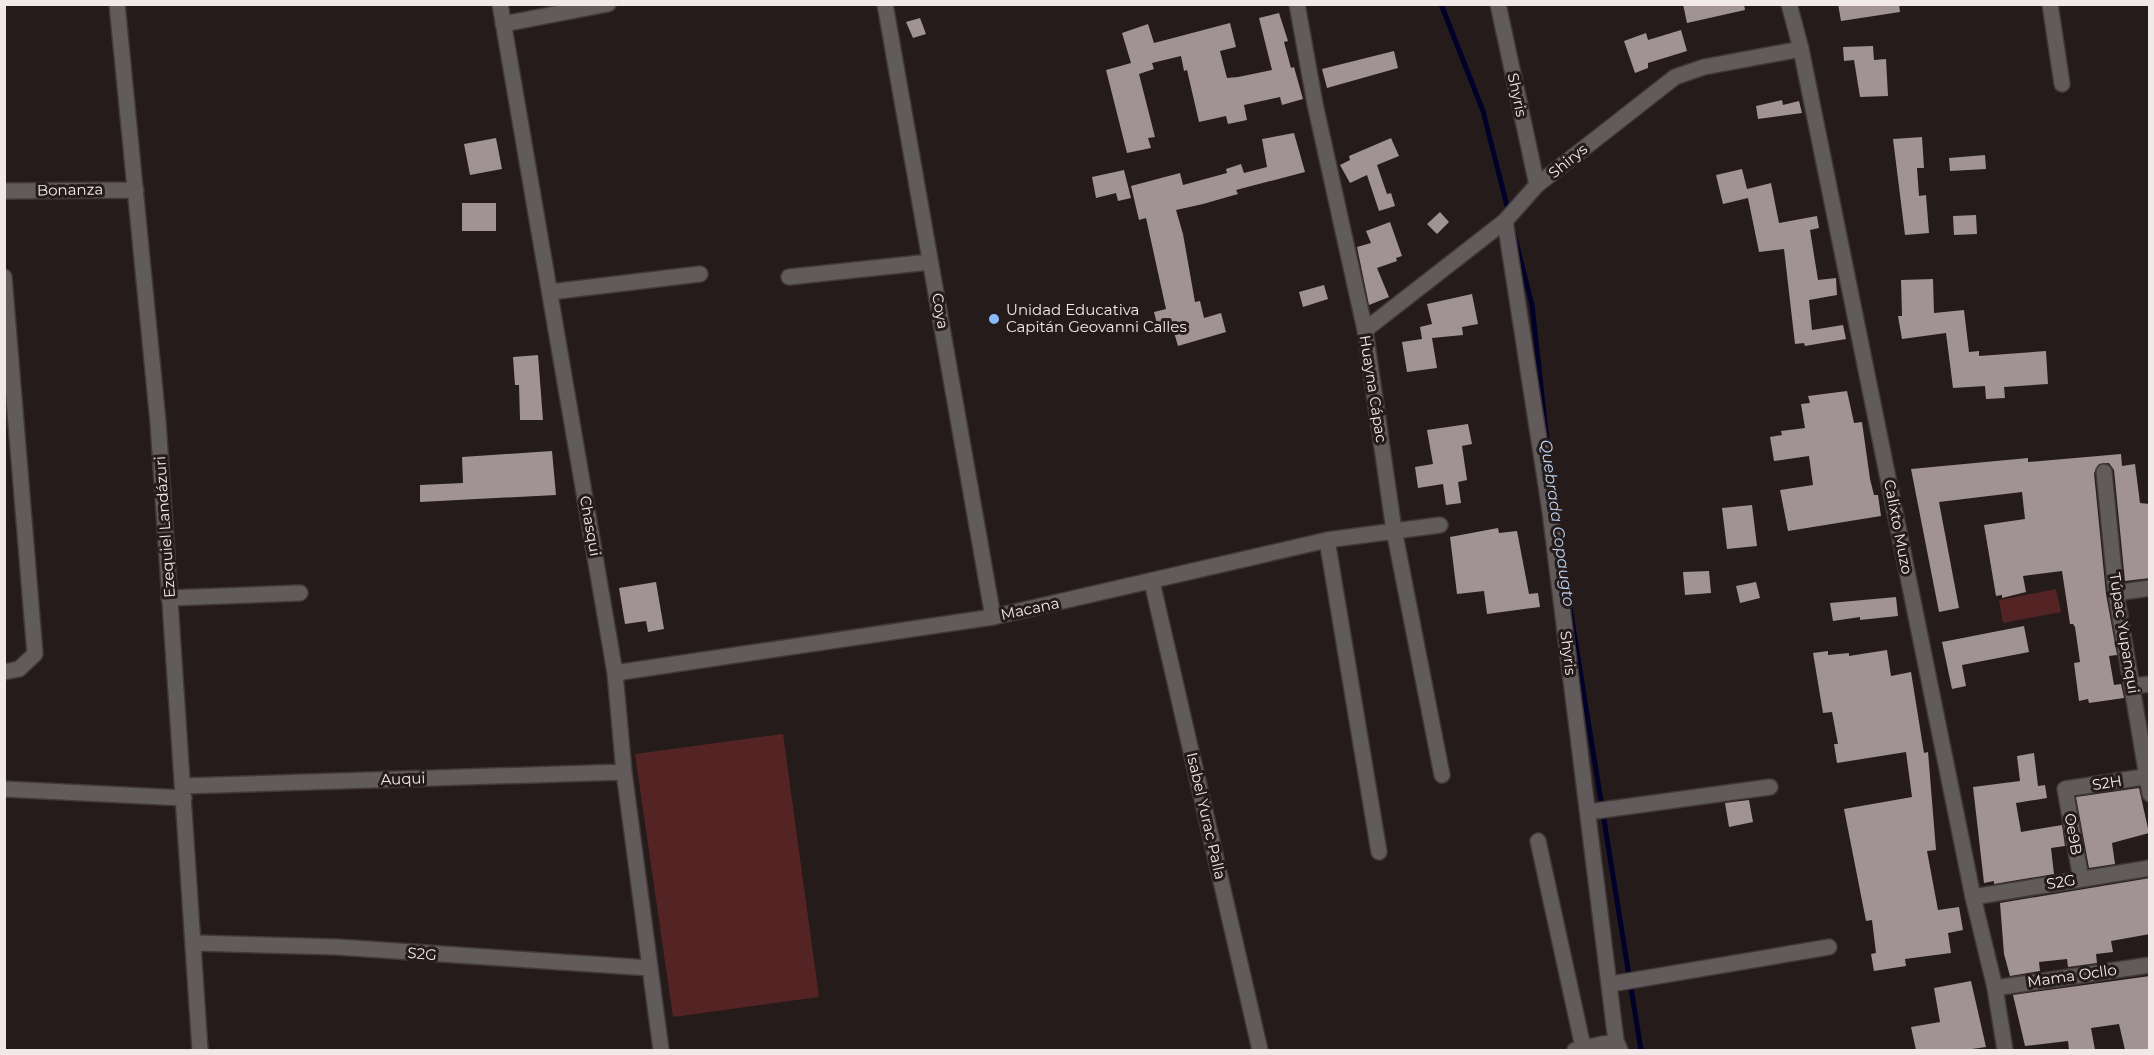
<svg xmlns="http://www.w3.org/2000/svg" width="2154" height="1055" viewBox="0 0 2154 1055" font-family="Montserrat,sans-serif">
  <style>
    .green { fill: #542425 }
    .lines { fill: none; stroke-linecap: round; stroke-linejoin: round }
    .stream { stroke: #000029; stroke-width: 5 }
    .building { fill: #a19393 }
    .minor-casing { stroke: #423838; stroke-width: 18 }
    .tertiary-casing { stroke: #423838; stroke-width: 18 }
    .minor { stroke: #615b5b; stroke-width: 15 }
    .tertiary { stroke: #615b5b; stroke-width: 15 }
    .poi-dot { fill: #8abafc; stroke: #251b1b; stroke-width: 2 }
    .labels { text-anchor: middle; stroke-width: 6; stroke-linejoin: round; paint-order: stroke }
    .street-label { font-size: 15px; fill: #f1e9e9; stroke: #251b1b }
    .poi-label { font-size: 15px; fill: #f1e9e9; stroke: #251b1b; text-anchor: start }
    .water-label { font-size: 16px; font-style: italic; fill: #bed4f3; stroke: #251b1b }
  </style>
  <rect width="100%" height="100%" fill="#251b1b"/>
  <!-- green -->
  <path class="green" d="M2056,589L2061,612L2003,623L1999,600Z
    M783,734L819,997L673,1017L635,754Z"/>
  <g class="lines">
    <!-- stream -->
    <path class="stream" d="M1441,4L1483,111L1509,214
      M1514,234L1532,305L1548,450
      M1569,602L1641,1050"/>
  </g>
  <!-- building -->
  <path class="building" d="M1683,4H1744L1745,10L1687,23Z
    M1838,4H1899L1900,12L1841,21Z
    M1279,13L1288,41L1284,42L1291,68L1294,67L1303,99L1282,105L1280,97L1244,105L1247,120L1228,124L1226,116L1199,122L1187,70L1184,71L1181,56L1152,63L1154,69L1139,74L1155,137L1148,138L1151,148L1127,153L1106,70L1131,63L1122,33L1148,24L1154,43L1230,23L1236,47L1220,51L1227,78L1238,77L1272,70L1259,18Z
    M920,18L926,34L913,38L906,22Z
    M1681,30L1687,51L1648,63V68L1635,73L1624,41L1646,33L1648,40Z
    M1873,46L1874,60L1886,59L1888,96L1860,97L1854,60L1844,61L1843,47Z
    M1394,51L1398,68L1327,88L1322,69Z
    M1782,100L1783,105L1799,101L1802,113L1758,119L1756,106Z
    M1294,133L1305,172L1236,190L1238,194L1203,204L1176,210L1183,234L1195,302L1200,301L1204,318L1221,313L1226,332L1178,346L1173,329L1159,332L1154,312L1166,309L1146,218L1139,220L1131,186L1180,173L1183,185L1227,173L1226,169L1241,164L1244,173L1267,167L1262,139Z
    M1922,137L1924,168H1917L1919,196L1926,195L1929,233L1905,235L1893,139Z
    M496,138L502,169L470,175L464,144Z
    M1391,138L1399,156L1377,165L1387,194L1391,193L1395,206L1379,211L1367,175L1350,183L1340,165L1350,160L1349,156Z
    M1985,155L1986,169L1950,171L1949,158Z
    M1742,169L1747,189L1771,183L1779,223L1817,216L1819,228L1810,230L1818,280L1836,278L1837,295L1809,300L1812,330L1843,325L1846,339L1805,346L1804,343L1795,344L1784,249L1759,252L1748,198L1723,204L1716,175Z
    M1124,170L1131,198L1118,201L1116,193L1096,198L1092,177Z
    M462,203H496V231H462Z
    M1440,212L1449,222L1437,234L1427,224Z
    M1976,215L1977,234L1954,235L1953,216Z
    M1390,222L1402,256L1396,258L1397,261L1377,268L1389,297L1369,305L1357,247L1371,243L1366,231Z
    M1933,279L1934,313L1964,310L1969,352L1979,351V356L2046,351L2048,384L2004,387L2005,398L1986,399L1985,386L1953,388L1946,333L1902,339L1898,316H1902L1901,280Z
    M1324,285L1328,299L1303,307L1299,292Z
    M1472,294L1478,324L1462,327L1463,335L1432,338L1437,368L1407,372L1402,342L1422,339L1420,327L1432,324L1427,304Z
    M538,355L543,420H520L519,385H515L513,357Z
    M1847,391L1854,423L1862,422L1870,479L1874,495H1878L1881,516L1788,531L1780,490L1813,485L1809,456L1774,461L1770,437L1782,435L1781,431L1805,428L1801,404L1810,403L1808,396Z
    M1468,424L1472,444L1462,446L1467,480L1458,482L1461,503L1446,505L1443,484L1418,488L1415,467L1433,464L1427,430Z
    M552,451L556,495L420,502V485L463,483L462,457Z
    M2121,454L2122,466L2135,464L2140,503L2150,504V578L2125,581L2114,470L2109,463L2099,464L2094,473L2106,594L2117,655L2109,656L2114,685L2121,684L2124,698L2089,703L2088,699L2079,701L2074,663L2080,662L2075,627L2073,624H2070L2062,571L2023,576L2026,592L2002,598V595L1996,596L1984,525L2025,519L2022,492L1939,502L1959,608L1939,612L1911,469L2028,458V462Z
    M1752,505L1757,546L1727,549L1722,508Z
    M1498,528L1499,533L1517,531L1529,594L1538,593L1540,607L1487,614L1484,591L1457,594L1450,537Z
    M1709,571L1711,593L1685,595L1683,572Z
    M656,582L664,629L648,632L646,621L625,624L619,588Z
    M1756,582L1760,598L1740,603L1736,586Z
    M1896,597L1898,616L1860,620V617L1833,621L1830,603Z
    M2024,626L2029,652L1962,665L1966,686L1952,689L1942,642Z
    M1887,650L1891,676L1911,672L1924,753L1928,752L1936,850L1927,851L1938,910L1959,907L1963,930L1948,933L1951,953L1905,959L1906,966L1874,971L1871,954L1876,953L1872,920L1866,921L1844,809L1912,797L1906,752L1837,763L1834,744H1838L1832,712L1823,713L1813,653L1828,651V655L1849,653V656Z
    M2034,753L2038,786L2045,785L2047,798L2016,803L2021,832L2062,825L2065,846L2051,848L2054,874L1994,884V881L1984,883L1973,787L2020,781L2017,756Z
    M2139,788L2149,833L2112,843L2115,864L2089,868L2076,797Z
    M1749,800L1753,822L1729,827L1725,803Z
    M2150,878V934L2111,941L2113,952L2096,954L2097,963L2068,967L2067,959L2039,962L2040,971L2010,976L2004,954L2000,903Z
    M2150,976V1050H2125L2119,1024L2091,1028L2095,1050H2069L2068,1041L2025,1046L2013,995Z
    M1971,981L1986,1047L1965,1050H1916L1911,1027L1940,1022L1934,988Z"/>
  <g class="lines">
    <!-- minor casing -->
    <g class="minor-casing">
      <path id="minor" d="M117,4L158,422L200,1050
        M500,4L615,673L624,772L661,1050
        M885,4L993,617
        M1297,4L1315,104L1365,330L1394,530L1442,775
        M1498,4L1537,185
        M2050,4L2062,84
        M503,24L608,4
        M4,191L136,190
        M1505,221L1550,511L1616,1041L1620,1050
        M4,277L35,654L19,669L4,672
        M789,277L930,262
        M550,292L700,274
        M1365,330L1505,221L1537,185L1675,77L1704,67L1801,49
        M2104,472L2116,593L2150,794
        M1327,540L1379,852
        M1152,582L1260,1050
        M2116,593L2150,588
        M169,598L300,593
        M615,673L993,617L1327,540L1440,525
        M2132,686L2150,684
        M183,786L624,772
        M4,789L184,798
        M1588,812L1770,787
        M1538,841L1583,1047
        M2081,879L2065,789L2150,776
        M1973,897L2150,868
        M194,943L337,947L650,968
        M1611,984L1829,947
        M1995,988L2150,965
        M1575,1050L1616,1041"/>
    </g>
    <!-- tertiary casing -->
    <g class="tertiary-casing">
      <path id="tertiary" d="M1789,4L1801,49L1973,897L1995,988L2005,1050"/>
    </g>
    <!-- minor -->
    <use href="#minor" class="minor"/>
    <!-- tertiary -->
    <use href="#tertiary" class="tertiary"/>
  </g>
  <!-- markers -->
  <circle class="poi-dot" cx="994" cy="319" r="6"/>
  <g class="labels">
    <!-- street labels -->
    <g class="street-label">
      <text transform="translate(1517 95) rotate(78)" y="5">Shyris</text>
      <text transform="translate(1568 161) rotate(-39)" y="5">Shirys</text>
      <text transform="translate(70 190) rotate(-1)" y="5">Bonanza</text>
      <text transform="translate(940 311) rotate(80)" y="5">Coya</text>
      <text transform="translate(1373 389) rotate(81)" y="5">Huayna Cápac</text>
      <text transform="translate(590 526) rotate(80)" y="5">Chasqui</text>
      <text transform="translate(165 527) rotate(-94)" y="5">Ezequiel Landázuri</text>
      <text transform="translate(1898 527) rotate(79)" y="5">Calixto Muzo</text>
      <text transform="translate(1030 609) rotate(-12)" y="5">Macana</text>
      <text transform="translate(2124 633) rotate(81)" y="5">Túpac Yupanqui</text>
      <text transform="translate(1568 653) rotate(83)" y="5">Shyris</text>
      <text transform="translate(403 779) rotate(-2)" y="5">Auqui</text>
      <text transform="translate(2107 783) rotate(-9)" y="5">S2H</text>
      <text transform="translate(1206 816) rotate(77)" y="5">Isabel Yurac Palla</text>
      <text transform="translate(2073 834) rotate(80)" y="5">Oe9B</text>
      <text transform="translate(2061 882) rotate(-9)" y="5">S2G</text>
      <text transform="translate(422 954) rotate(5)" y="5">S2G</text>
      <text transform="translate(2072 976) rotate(-8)" y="5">Mama Ocllo</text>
    </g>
    <!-- poi labels -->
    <g class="poi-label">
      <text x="1006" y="315">Unidad Educativa<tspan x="1006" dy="17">Capitán Geovanni Calles</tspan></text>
    </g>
    <!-- water labels -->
    <g class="water-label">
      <text transform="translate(1558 523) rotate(82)" y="6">Quebrada Copaugto</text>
    </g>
  </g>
  <!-- border -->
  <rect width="2154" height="1055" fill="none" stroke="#f1e9e9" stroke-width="12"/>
</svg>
